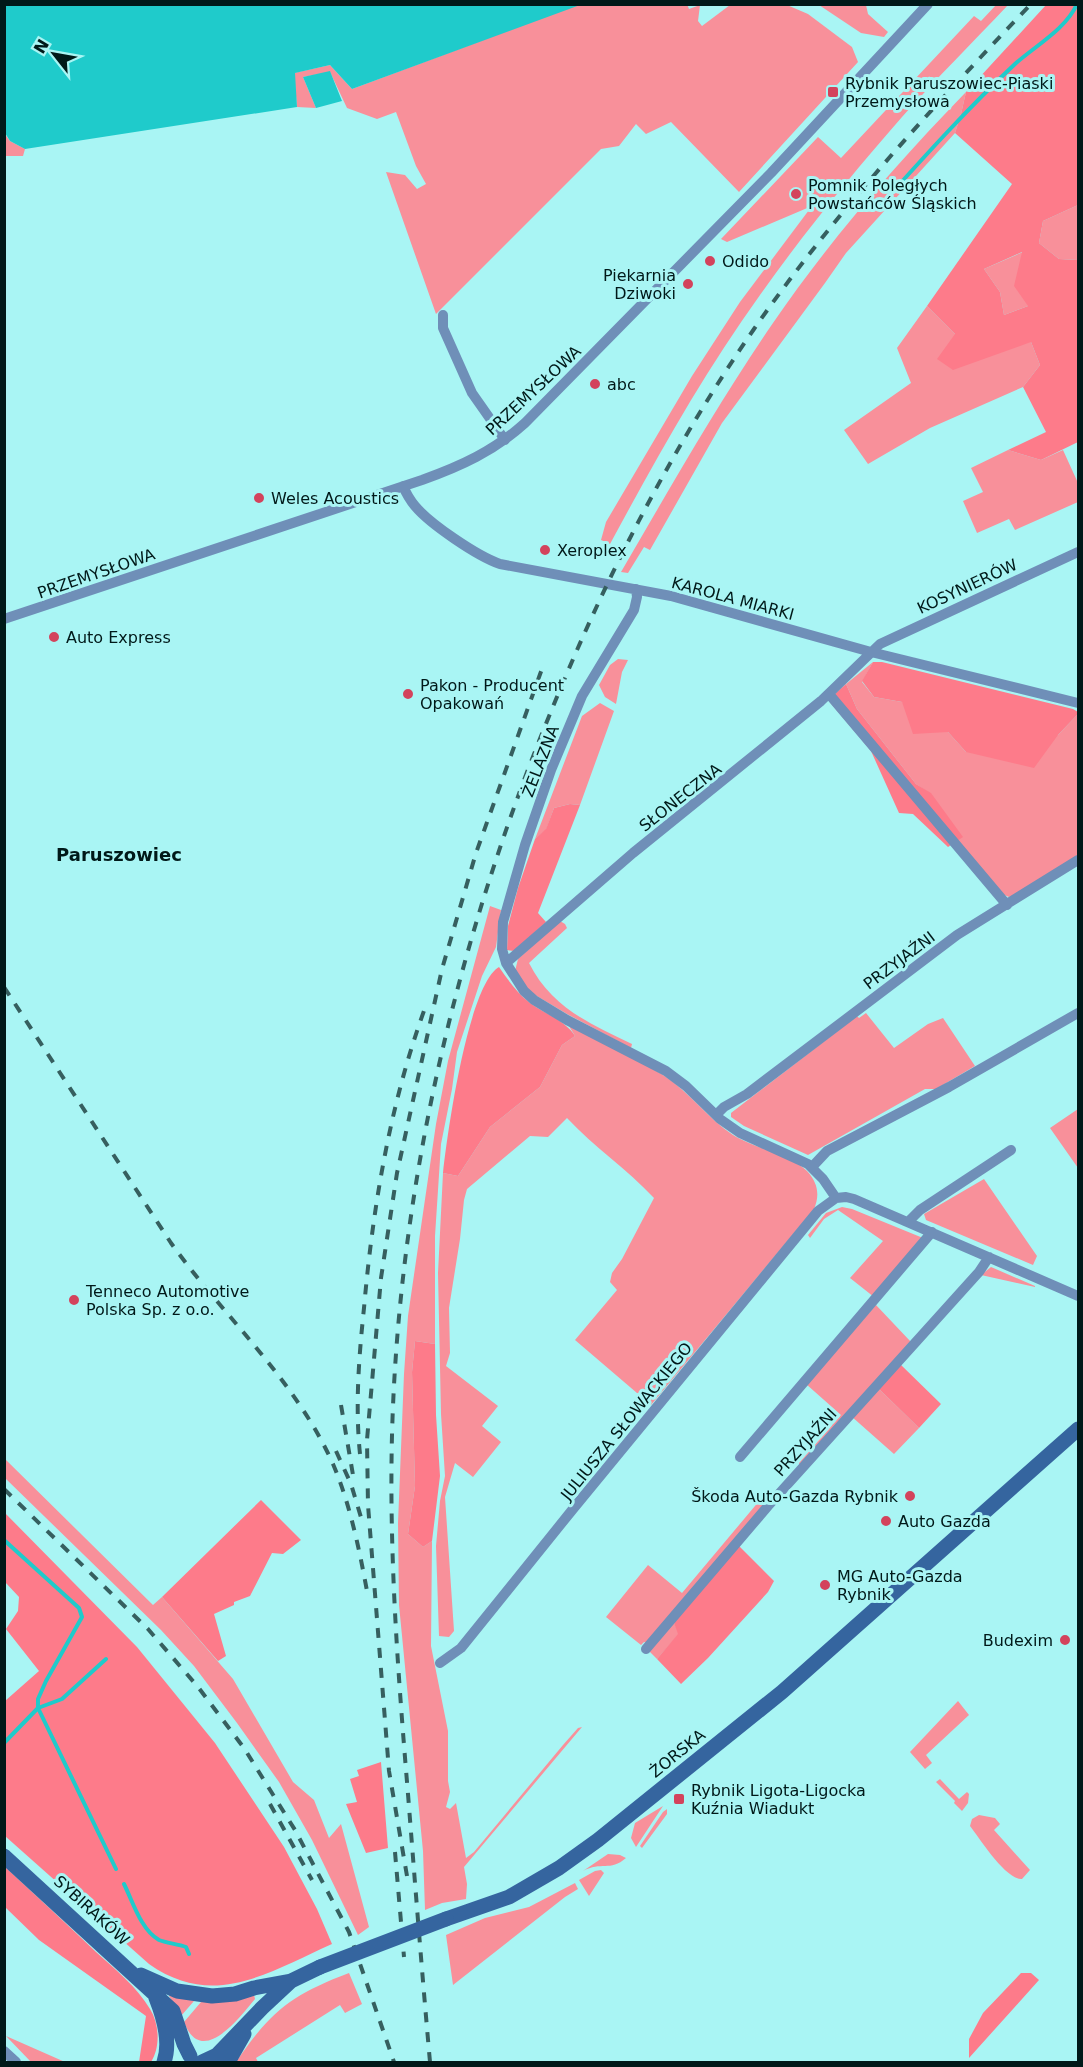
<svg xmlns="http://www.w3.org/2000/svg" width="1083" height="2067" viewBox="0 0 1083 2067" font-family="'DejaVu Sans',sans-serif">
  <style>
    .green { fill: #f8909a }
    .forest { fill: #fd7b8a; fill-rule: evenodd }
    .water { fill: #1fcbcb }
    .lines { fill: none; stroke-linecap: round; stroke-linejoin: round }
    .stream { stroke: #1fcbcb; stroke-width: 4 }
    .minor { stroke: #6f8fb8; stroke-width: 10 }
    .secondary { stroke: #35659f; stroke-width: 15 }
    .rail { stroke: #365f5f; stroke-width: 4; stroke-dasharray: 10 10; stroke-linecap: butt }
    .secondary-bridge { stroke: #35659f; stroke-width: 15 }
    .poi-dot { fill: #d3435c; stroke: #a9f5f4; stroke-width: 2 }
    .labels { text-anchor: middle; stroke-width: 6; stroke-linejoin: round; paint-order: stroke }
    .poi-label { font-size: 16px; fill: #001919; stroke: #a9f5f4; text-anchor: start }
    .street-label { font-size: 16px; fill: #001919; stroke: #a9f5f4 }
    .neighbourhood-label { font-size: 18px; font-weight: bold; fill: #001919; stroke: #a9f5f4 }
  </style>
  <rect width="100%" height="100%" fill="#a9f5f4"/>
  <!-- green -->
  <path class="green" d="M580,4H687L689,9L700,5L698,21L702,26L730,5H787L808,14L852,47L858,62L739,192L671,122L646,134L636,124L619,146L601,149L436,314L386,172L405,175L417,189L426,184L416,166L396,112L377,119L347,108L330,72L303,77L316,108L297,107L294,73L330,65L352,89Z
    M997,4L1008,5C973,42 936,79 902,117C852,174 804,233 760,295C703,374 656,459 610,544L601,540L606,522L692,376L740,302L812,206L727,242L721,239L818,137L841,158L974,16L981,21Z
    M819,5H866L868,14L888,32L884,37L861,33Z
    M966,92L961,114L955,133L846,253L825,283L722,423L650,550L644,547L628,573L621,572C670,488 718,403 773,323C830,240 896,164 966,92Z
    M4,133L10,141L25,149L23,156H5Z
    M1078,205V260L1059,259L1039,243L1043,221Z
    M1023,252L1028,306L1004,315L1000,292L984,269Z
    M927,306L955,334L1031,342L1040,365L1023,387L930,428L868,464L844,430L911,383L897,348Z
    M1008,450L1041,460L1063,450L1078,483V502L1015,530L1009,519L977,533L963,501L983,492L971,468Z
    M618,659L628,660L622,672L616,704L605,697L599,685L610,665Z
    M873,662L862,682L874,697L902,702L948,732L966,752L1058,735L1078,714V857L1019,894L1009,897L1002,894L957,841L931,794L916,784L857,709L846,684Z
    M600,703L614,711L580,805L570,804L554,808L546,830L535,839L582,716Z
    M490,906L501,910L496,947L482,976L457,1052L452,1089L441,1144L435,1236V1344L415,1341L412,1372L415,1486L408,1534L423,1547L432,1541L431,1646L448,1731V1781L450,1792L446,1807L450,1809L456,1803L466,1858L474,1852L563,1745L578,1728L582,1727L464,1867L467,1884L466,1899L442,1903L425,1910L423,1851L399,1605L398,1523L404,1374L408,1316L436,1124L448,1061Z
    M560,921L565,924L567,928L529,963C551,1007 590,1024 632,1044L631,1048L567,1014L530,992L515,971L518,959Z
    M866,1013L894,1048L928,1024L943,1018L975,1066L936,1089H925L808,1155L744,1126L731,1117V1113L857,1016L859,1018Z
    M569,1026C600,1042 634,1057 663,1075C690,1092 707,1118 733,1135C754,1148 793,1156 807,1171C818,1183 820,1195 814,1209L651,1405L575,1340L617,1290L610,1282L612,1273L622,1259L654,1198C627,1169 594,1147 567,1118L548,1137L530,1136L467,1189L464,1200L460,1239L449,1308L450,1353L446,1366L498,1406L482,1426L501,1442L473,1477L455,1463L445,1497L454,1631L449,1637L439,1636L436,1546L440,1501L445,1476L441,1414L438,1273L443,1173L458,1176L490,1127L540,1087L562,1045L575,1036Z
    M1078,1109V1168L1050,1128Z
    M984,1179L1037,1256L1033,1265L926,1220L924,1214Z
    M842,1207L852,1209L923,1238L874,1297L850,1278L883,1241L838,1210L824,1219L810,1238L808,1235L826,1213Z
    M991,1267L1035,1286V1287L981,1275Z
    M876,1305L911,1342L799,1466V1463L841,1415L806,1384Z
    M877,1387L919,1428L894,1454L851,1416Z
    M4,1458L153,1605L162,1597L233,1679L293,1782L314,1800L329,1838L341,1824L369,1927L358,1935L312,1840L279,1782L237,1723L194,1666L161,1630L5,1478Z
    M760,1500L765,1504L647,1643L644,1642L641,1645L606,1617L648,1565L682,1593Z
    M673,1620L679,1634L657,1659L649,1651Z
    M958,1701L969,1715L926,1755L932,1763L925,1769L910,1752Z
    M940,1779L959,1799L967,1792L969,1794L968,1803L962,1811L954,1803L955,1801L936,1782Z
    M663,1806L636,1847L631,1838L635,1823Z
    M667,1809V1814L642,1848L640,1846L663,1812Z
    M979,1815L995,1818L1000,1824L994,1830L1030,1870L1022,1879C1006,1880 980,1839 970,1826L972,1819Z
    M608,1854L620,1855L626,1858C610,1872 601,1861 583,1871Z
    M601,1870L604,1873L589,1896L579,1880L595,1871Z
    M575,1883L578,1889L565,1897L453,1985L446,1935L485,1918L529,1907Z
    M349,1973L362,2004L345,2013L340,2005L256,2058L258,2062H236C271,2011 291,1995 349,1973Z
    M170,1994L194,2001L181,2016L169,1996Z
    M254,1995L255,1999C237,2021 201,2067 184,2022L201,2002Z
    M6,2036L65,2062H31Z"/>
  <!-- forest -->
  <path class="forest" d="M1046,5H1078V205L1043,221L1039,243L1059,259L1078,260V442L1041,460L1008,450L1046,432L1023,387L1040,365L1031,342L953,370L937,359L955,334L927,306L1012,184L955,133L961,114L966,92ZM1022,252L1014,286L1028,306L1004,315L1000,292L984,269Z
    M873,662H882L1073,709L1078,712V714L1058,735L1034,768L966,752L948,732L913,734L902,702L874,697L862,681Z
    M846,684L857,709L916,784L931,793L963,837L948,847L913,814L899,813L871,751L828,700Z
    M570,804L580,805L538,913L546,922L514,951L507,950L508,926L518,888L535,839L546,829L554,808Z
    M499,967C508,980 517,993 530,1003C545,1014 565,1020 575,1036L562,1045L540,1087L490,1127L458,1176L443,1173C447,1135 468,985 499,967Z
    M415,1341L435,1344L436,1415L440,1476L432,1541L423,1547L408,1534L415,1486L412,1372Z
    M900,1364L941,1404L919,1428L877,1387Z
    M261,1500L301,1540L283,1554L272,1553L250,1596L234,1602V1605L214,1614L226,1656L218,1661L162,1597Z
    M4,1512L137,1647L215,1743L284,1847L317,1909L332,1944C269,1972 214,2010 149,1964L5,1836V1701L39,1671L6,1629L18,1611L19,1597L5,1582Z
    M738,1545L774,1581L768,1592L708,1658L681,1684L657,1659L678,1634L673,1620Z
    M381,1762L388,1848L366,1853L346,1804L357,1802L350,1779L359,1776L357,1770Z
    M4,1866C35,1895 66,1923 96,1952C115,1969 137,1987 150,2009C160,2025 160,2048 151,2062H139L146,2016L39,1940L5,1907Z
    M1021,1973H1031L1039,1980L969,2058V2039L983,2013Z"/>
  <!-- water -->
  <path class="water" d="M4,5L5,4L580,5L352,89L330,65L295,73L297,107L25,149L10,141L5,133Z
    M330,71L342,101L316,108L303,77Z"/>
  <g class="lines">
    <!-- stream -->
    <path class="stream" d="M879,207C923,158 967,109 1015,64C1035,46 1066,29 1077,4
      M4,1540L79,1608L82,1617L46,1681L38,1699V1708L116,1869
      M4,1743L38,1708L62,1699L106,1659
      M124,1884C133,1902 141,1930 159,1940C166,1943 178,1944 186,1947L189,1954"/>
    <!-- minor -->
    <path class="minor" d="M443,315V328L472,393L505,440
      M403,486C406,493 410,500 415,506C430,524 477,556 500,564L671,596L871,652L1078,703
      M636,589L637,597L634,610L582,696L551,770L525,845L503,922L502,949L506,963L524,991L534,1000L567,1020L666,1071L686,1086L720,1119L740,1133L808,1164L823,1179L836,1198
      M4,619L422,480C461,466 494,451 525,423L771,173L928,4
      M829,694L1007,905
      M506,963L633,853L821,701L880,644L1078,552
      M716,1115L724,1107L747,1094L957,935L1078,860
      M812,1167L827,1151L949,1087L1078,1013
      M908,1222L920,1210L1011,1150
      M740,1457L932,1232
      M646,1649L768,1506L979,1272L989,1257
      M440,1663L461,1648L573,1509L818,1211L836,1198L846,1197L854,1199L1078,1296
      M4,2051L16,2062"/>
    <!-- secondary -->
    <path class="secondary" d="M4,1856L173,2011L184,2044L190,2056
      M446,1919L509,1897L559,1868L598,1840L782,1692L1078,1429
      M141,1975L177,1991L212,1996L235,1994L254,1988L291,1981
      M156,1998C164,2018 171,2042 164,2062
      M202,2062L217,2055L262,2008L291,1981L320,1967
      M228,2062L244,2034"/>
    <!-- rail -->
    <path class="rail" d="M4,987L171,1243C224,1317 295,1379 333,1464C350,1504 359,1548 367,1591
      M341,1405L353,1475
      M336,1451L351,1484L363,1524
      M360,1454C355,1405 359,1356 364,1308C373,1206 390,1104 425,1008
      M4,1489L148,1629L198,1687L244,1748L295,1830L349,1932L394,2062
      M270,1804L312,1880
      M395,1852L404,1957
      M407,1876L389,1771L368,1505L367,1440L381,1278L397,1173L442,969L476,853L543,666
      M430,2062C422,1973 415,1883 408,1794C398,1674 389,1555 392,1435C398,1207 448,980 529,767C588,613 660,465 754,329C836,211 932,108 1031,4"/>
    <!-- secondary-bridge -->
    <path class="secondary-bridge" d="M320,1967L446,1919"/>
  </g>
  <!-- markers -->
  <g class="poi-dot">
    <rect x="827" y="86" width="12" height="12" rx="3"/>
    <circle cx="796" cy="194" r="6"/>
    <circle cx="710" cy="261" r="6"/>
    <circle cx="688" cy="284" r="6"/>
    <circle cx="595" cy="384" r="6"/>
    <circle cx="259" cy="498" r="6"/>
    <circle cx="545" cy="550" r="6"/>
    <circle cx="54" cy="637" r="6"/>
    <circle cx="408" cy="694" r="6"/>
    <circle cx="74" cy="1300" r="6"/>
    <circle cx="910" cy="1496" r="6"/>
    <circle cx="886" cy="1521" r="6"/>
    <circle cx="825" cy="1585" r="6"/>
    <circle cx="1065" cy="1640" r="6"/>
    <rect x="673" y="1793" width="12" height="12" rx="3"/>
  </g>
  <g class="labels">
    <!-- poi labels -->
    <g class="poi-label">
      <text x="845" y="89">Rybnik Paruszowiec-Piaski<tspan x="845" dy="18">Przemysłowa</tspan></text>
      <text x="808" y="191">Pomnik Poległych<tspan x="808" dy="18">Powstańców Śląskich</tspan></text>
      <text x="722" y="267">Odido</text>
      <text x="676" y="281" text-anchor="end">Piekarnia<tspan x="676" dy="18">Dziwoki</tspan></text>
      <text x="607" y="390">abc</text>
      <text x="271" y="504">Weles Acoustics</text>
      <text x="557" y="556">Xeroplex</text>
      <text x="66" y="643">Auto Express</text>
      <text x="420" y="691">Pakon - Producent<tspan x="420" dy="18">Opakowań</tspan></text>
      <text x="86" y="1297">Tenneco Automotive<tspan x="86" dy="18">Polska Sp. z o.o.</tspan></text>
      <text x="898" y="1502" text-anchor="end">Škoda Auto-Gazda Rybnik</text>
      <text x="898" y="1527">Auto Gazda</text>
      <text x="837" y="1582">MG Auto-Gazda<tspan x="837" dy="18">Rybnik</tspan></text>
      <text x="1053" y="1646" text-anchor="end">Budexim</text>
      <text x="691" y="1796">Rybnik Ligota-Ligocka<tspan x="691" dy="18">Kuźnia Wiadukt</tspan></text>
    </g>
    <!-- street labels -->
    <g class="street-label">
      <text transform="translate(533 390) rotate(-43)" y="6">PRZEMYSŁOWA</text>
      <text transform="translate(96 573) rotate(-19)" y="6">PRZEMYSŁOWA</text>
      <text transform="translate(967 586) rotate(-25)" y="6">KOSYNIERÓW</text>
      <text transform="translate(733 598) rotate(15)" y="6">KAROLA MIARKI</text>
      <text transform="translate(540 761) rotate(-69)" y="6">ŻELAZNA</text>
      <text transform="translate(680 797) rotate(-38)" y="6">SŁONECZNA</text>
      <text transform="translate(899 960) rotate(-37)" y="6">PRZYJAŹNI</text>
      <text transform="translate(626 1421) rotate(-51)" y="6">JULIUSZA SŁOWACKIEGO</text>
      <text transform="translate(805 1442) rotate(-48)" y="6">PRZYJAŹNI</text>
      <text transform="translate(677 1753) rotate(-39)" y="6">ŻORSKA</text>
      <text transform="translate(92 1910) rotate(42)" y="6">SYBIRAKÓW</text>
    </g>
    <!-- neighbourhood labels -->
    <g class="neighbourhood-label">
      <text x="119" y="861">Paruszowiec</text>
    </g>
  </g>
  <!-- border -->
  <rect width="1083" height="2067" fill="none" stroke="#001919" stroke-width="12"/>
  <!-- north arrow -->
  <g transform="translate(54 54) rotate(301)" stroke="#a9f5f4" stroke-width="4.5" paint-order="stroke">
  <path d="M0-4.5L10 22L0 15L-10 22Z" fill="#001919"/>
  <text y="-9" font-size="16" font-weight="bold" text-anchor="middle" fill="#001919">N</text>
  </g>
</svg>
